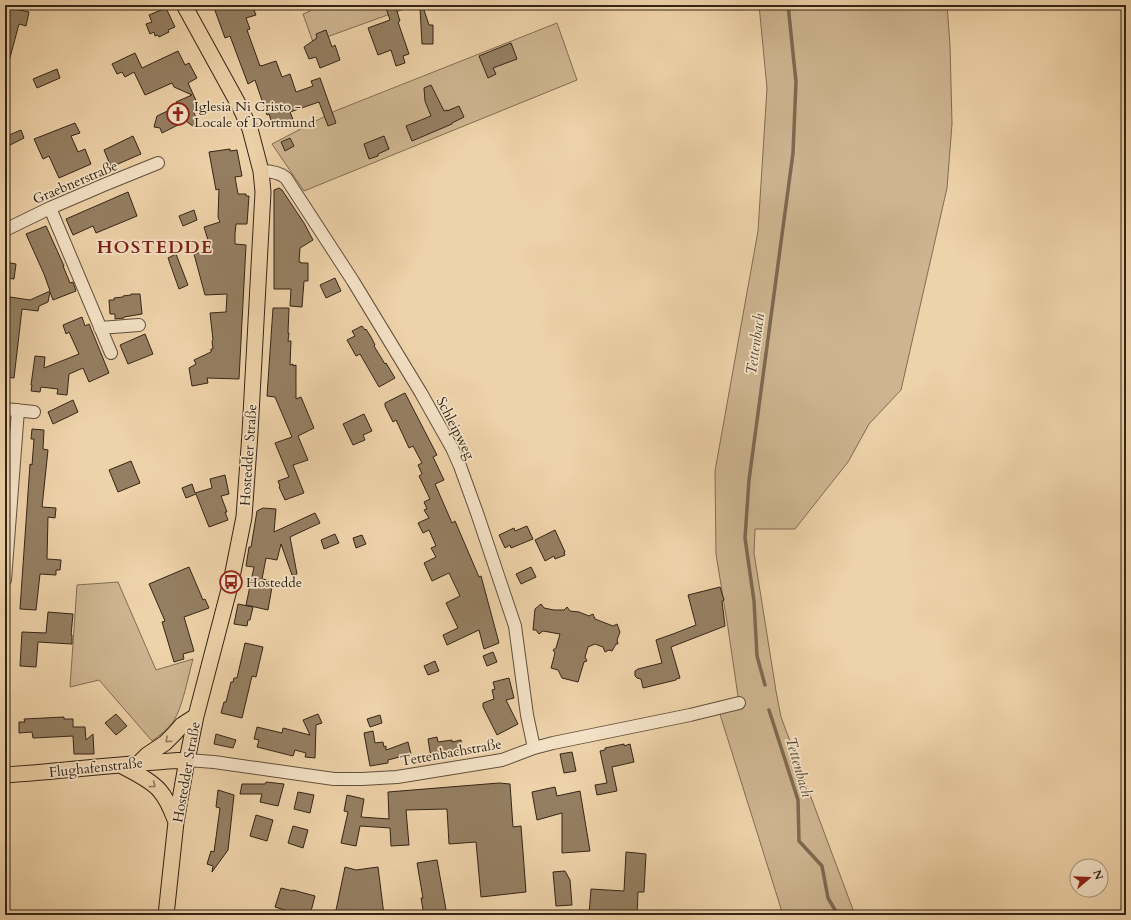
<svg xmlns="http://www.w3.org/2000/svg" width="1131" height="920" viewBox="0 0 1131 920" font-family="Cardo,serif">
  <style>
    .green { fill: #ceb590; stroke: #816d52 }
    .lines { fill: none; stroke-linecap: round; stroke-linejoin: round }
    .stream { stroke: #7e6950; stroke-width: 3.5 }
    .building { fill: #957f62; stroke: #342515 }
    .minor-casing { stroke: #62503a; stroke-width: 14 }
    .major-casing { stroke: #342515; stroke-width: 17 }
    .minor { stroke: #f4e2c7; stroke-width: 12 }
    .major { stroke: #eed2a9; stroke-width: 15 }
    .oneway { stroke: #917c5f }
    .labels { text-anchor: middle; stroke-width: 3.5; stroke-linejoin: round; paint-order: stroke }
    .poi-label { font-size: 14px; fill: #342515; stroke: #f4e2c7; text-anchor: start }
    .street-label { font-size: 14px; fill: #342515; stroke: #f4e2c7 }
    .water-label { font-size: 15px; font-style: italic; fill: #594732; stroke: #f4e2c7 }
    .district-label { font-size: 18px; font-weight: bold; letter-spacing: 1px; fill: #7a1f14; stroke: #f4e2c7 }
  </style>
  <rect width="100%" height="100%" fill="#eed2a9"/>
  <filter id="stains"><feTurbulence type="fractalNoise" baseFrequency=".005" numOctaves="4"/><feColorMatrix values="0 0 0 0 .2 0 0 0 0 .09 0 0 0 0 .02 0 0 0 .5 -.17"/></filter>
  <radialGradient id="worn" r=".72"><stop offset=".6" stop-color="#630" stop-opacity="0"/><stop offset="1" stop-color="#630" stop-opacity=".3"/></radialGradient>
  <!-- green -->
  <path class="green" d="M308,5H415L313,42L303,14L310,11Z
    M759,5H947L950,45L952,124L947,188L901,390L869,424L848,462L795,529H755L754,553L776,691L781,717L855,915H783L718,708L739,703L728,628L716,554L715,471L758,231L767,88Z
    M557,23L577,80L304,191L272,144L335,111Z
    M118,582L156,670L193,659C188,676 183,707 173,722C167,730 160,735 152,741L99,680L70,687L77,585Z"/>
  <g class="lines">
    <!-- stream -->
    <path class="stream" d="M765,685L757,656L754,601L745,538L749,480L793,153L796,82L788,5
      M769,710L798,800L799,841L822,866L828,898L838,915"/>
  </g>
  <!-- building -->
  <path class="building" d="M213,5H252L256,15L246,18L250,29L247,30L260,66L261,65V66L276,61L282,77L290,74L296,92L313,86L311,81L320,78L336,123L328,126L319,102L290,112L294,122L286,126L283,119L272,123L269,114L267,115L255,80L248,84L230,36L225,38Z
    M385,5H395L400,21L398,22L409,54L403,56L405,63L396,66L391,50L378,55L368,28L390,20Z
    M423,7L429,25H433V44H422L420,8Z
    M10,8L29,12L26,26L19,24L8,65H5V33Z
    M166,8L175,27L168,30L169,32L159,37L158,35L155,36L154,32L150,34L146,24L152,22L149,15Z
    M326,30L332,47L335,45L340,60L320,68L316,57L309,59L304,47L317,38L316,34Z
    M511,43L517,59L493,68L496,74L488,78L479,56Z
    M178,51L185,65L189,63L197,78L188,83L199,107L193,110L196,118L194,127L186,121L162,133L160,128L154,127L157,116L178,106L176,102L192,95L174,87L172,83L145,95L134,72L125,77L122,72L117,74L112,64L135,53L142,68Z
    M57,69L60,78L37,88L33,79Z
    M431,85L444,111L447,110V111L459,106L464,117L452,123V124L412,141L406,126L431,116L425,101L424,88Z
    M75,123L80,133L71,136L78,152L85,149L91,164L59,178L49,156L43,159L34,139Z
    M21,130L24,138L10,145L7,136Z
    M133,136L141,154L111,167L104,150Z
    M384,136L389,149L378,154V156L369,159L364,144Z
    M290,138L294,146L285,151L281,142Z
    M230,149V151L237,150L242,176L235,177L238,194H246V196H249L247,224H236L235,234V244L246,245L239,379L207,378L208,383L192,386L189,368L196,364L194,360L211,352V349H213L212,341L213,340L210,313L226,312L227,294L205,295L194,254L211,250L204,227L220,222L218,217L219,189L216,190L209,152Z
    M279,188L282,190L304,223L313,240L300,248L299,262H301V263H308V281H304L302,307L290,306L291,289H274V190Z
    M128,192L137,216L96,233L93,226L73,235L66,219Z
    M194,210L197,220L183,226L179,216Z
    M46,226L64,266H63L70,283L73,282L76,291L53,300L50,292L48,302L39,306L38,311L22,309L14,378L5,377V315H8L10,297L30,300L50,291L44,274L26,234Z
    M176,254L188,285L179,289L168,258Z
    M5,262L16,264L14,279L5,278Z
    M335,278L341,291L326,298L320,285Z
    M131,294H140L142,314L124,317V318L115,319V314H110L109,300H114V298L123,297V296L131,295Z
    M273,308H289L288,333H289L288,341H291L290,365L293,364V366L296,365V399L301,397L314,428L298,436L308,460L293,465L304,493L285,500L279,487L280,486L278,481L289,477L275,443L292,437L275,397L267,396Z
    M82,317L85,326L89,324L109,373L89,382L83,368L69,374L67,395L57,394L58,389L41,387L40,392L31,391L32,385H31L35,356L45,357L44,368L79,354L69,332L66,334L63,325Z
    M362,326L365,330L366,329L371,337L375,345L374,346L385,364L386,363L395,378L379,387L360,354L356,356L347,340L355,336L352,331Z
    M145,334L153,354L128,364L120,345Z
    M405,393L437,455L433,457L444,480L435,484L452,523L455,521L479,577L481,576L499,643L484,649L479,630L447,645L443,635L458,628L446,603L460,596L449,573L432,581L424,563L436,557L431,548L436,546L429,530L423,533L418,523L429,518L424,510L427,509L424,502L430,499L419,476L422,474L418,465L422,463L413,446L409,448L396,420L393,422L385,406V403Z
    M73,400L78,412L53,424L48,412Z
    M364,414L372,431L363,435L365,440L353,445L343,424Z
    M32,429L44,430L43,449L48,450L42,507L56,508L55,518L48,517L47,559L61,560L60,570H56V575L40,574L36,610L20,609L30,464L32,465L34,439H31Z
    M131,461L140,483L118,492L109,470Z
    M225,475L229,494L221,496L227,512H225L228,520L209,527L196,494L186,498L182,488L192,484L195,493L212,488L210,479Z
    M263,508L276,509L274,532L315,513L320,523L290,537L297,574L292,575L281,544L277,560L266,558L262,579L273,581L268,610L246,605L254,567L246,566L249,547H251L257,511Z
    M527,526L533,539L511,548L510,545L505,548L499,535L514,528L515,531Z
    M555,530L565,552H564L565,555L555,559L554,556L545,561L535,540Z
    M335,534L339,543L324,549L321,540Z
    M362,535L366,544L356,548L353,538Z
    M189,567L203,600L205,599L209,608L184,617L194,651L183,654L184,659L174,662L162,622L165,621L149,584Z
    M531,567L536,577L521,584L516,574Z
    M720,587L724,600L722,601L725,626L671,647L680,678L676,679V680L643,688L641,679L637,678L635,676V671L638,669L662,663L656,640L673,634L696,625L688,595Z
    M238,604L253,607L250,620H248L247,626L234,624Z
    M541,604L544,608L554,610H564L567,607L570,611L579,612L589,616L593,614L595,619L613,626L617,624L620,632L617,640L618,644H616L612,651L609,650L605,652L603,647L595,644L588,647L585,657L587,661L584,662L578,682L562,678L558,670L551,668L555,653L553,650L556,648L560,634L543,631L539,634L536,630H533L535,609Z
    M48,612L73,614L71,635H72V644L38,642L36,667L20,666L22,632L46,633Z
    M245,643L263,647L256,677L252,676L242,718L221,713L224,702H226L231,682H233L234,678H237Z
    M493,652L497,662L487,666L483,656Z
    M435,661L439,671L428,675L424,666Z
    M509,678L514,698L506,700L518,724L497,735L483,707V703L494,699L492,690L495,689L493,682Z
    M116,714L127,726L116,735L105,723Z
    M318,714L322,723L316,725L315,758L305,757L306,753L295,750L293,756L257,747L259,740L254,739L257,727L282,733L283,728L310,735L303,720Z
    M380,715L382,723L370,727L367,719Z
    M64,717V719H73V727H85L86,740L93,734L94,754H74L73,736L33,738L32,732L19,733V722H25L24,719Z
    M373,731L375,743L383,742L384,747L386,746V750L408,742L411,754L388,760V763L370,766L364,733Z
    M216,734L236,740L233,748L214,744Z
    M437,737L438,742L452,740V742L461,740L462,752L447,754V756L431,758L428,739Z
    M624,744V746L630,744L634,762L612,767L617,791L597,795L595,785L607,783L600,751L605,750V748Z
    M572,752L576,771L564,773L560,754Z
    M266,782L284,784L278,806L260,802L262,794H240L242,784H265Z
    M499,783L510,784L513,827L521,826L526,892L481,897L476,842L449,844L447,809L406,810L409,845L391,846L390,828L360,826L356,846L341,843L348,812L344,811L347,795L364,799L361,817L389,819L388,792Z
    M555,787L557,796L580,791L590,851L562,853V813L537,820L532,792Z
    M218,790L234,795L228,850L212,872L213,866L207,864L211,851L214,852L220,808L216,807Z
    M298,792L314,795L310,813L294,809Z
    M256,815L273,820L267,841L250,836Z
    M293,826L308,830L303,848L288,843Z
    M626,852L646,854L644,892H638L637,915H589L591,889L624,891Z
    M437,860L447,915H424L421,898H423L417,863Z
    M345,867L356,870L378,867L384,915H335Z
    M565,871L570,880L572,905L556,906L553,872Z
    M281,888L293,891V890L315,896L310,915H294V913L275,907Z"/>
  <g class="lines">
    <!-- minor casing -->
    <g class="minor-casing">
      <path id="minor" d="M261,171C270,171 279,172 286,178L353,281L421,393L452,448L460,466L477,513L515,626L527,715L534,748
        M50,208L111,353
        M5,230L50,208L106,184L158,163
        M100,328L139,325
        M5,409L34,412
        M5,580L18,410
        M187,760L214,762L334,779H362L397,777L502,760L534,748L553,743L690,715L739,703"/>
    </g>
    <!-- major casing -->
    <g class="major-casing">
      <path id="major" d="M139,763L147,755L165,743L174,734L182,725L196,716
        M120,765C133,772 151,780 160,791C168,800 172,812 176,822
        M5,775C66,771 126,763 187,760
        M166,915L176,822L187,760L196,716L231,582L244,517L250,433L263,192L261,171L250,129L240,107L184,5"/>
    </g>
    <!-- minor -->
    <use href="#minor" class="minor"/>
    <!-- major -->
    <use href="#major" class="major"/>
  </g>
  <!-- one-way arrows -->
  <defs><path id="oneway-chevron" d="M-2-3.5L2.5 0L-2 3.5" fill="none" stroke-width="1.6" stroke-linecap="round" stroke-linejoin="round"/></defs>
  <g class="oneway">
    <use href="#oneway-chevron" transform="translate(168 740) rotate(138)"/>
    <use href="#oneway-chevron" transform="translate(153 785) rotate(37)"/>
  </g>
  <!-- icons -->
  <defs>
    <g id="church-ring" transform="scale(1.15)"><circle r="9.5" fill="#f4e2c7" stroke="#8f2418" stroke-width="1.5"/><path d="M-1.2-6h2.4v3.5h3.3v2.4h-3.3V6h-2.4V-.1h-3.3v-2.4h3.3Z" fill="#8f2418"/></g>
    <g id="bus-ring" transform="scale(1.15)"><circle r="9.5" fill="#f4e2c7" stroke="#8f2418" stroke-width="1.5"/><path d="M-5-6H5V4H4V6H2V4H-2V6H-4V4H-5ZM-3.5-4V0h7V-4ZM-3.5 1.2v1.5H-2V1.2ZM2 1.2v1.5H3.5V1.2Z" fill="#8f2418"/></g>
  </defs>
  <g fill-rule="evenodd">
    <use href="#church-ring" x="178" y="114"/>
    <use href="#bus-ring" x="231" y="582"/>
  </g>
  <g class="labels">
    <!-- poi labels -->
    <g class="poi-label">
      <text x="194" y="111">Iglesia Ni Cristo -<tspan x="194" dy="16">Locale of Dortmund</tspan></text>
      <text x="246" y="587">Hostedde</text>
    </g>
    <!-- street labels -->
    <g class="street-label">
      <text transform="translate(75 182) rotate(-23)" y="5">Graebnerstraße</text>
      <text transform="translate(456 428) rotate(63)" y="5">Schleipweg</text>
      <text transform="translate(248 455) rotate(-86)" y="5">Hostedder Straße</text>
      <text transform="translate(451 752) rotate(-10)" y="5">Tettenbachstraße</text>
      <text transform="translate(96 767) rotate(-6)" y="5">Flughafenstraße</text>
      <text transform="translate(186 772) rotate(-80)" y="5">Hostedder Straße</text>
    </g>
    <!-- water labels -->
    <g class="water-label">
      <text transform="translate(755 344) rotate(-82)" y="5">Tettenbach</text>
      <text transform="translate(799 767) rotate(74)" y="5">Tettenbach</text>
    </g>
    <!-- district labels -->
    <g class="district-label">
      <text x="155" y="253">HOSTEDDE</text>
    </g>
  </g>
  <!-- margin -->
  <rect width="1131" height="920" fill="none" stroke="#eed2a9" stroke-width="20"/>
  <rect x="6" y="6" width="1119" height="908" fill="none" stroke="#342515" stroke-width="2"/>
  <rect x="10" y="10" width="1111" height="900" fill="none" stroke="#342515"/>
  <!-- north arrow -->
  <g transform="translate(1089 878) rotate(71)"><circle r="19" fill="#f4e2c7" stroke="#a79680"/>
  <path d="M0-3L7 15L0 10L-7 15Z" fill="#8f2418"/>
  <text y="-6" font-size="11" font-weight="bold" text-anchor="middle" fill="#342515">N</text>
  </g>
  <rect width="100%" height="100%" filter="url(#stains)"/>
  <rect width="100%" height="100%" fill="url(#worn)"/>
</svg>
